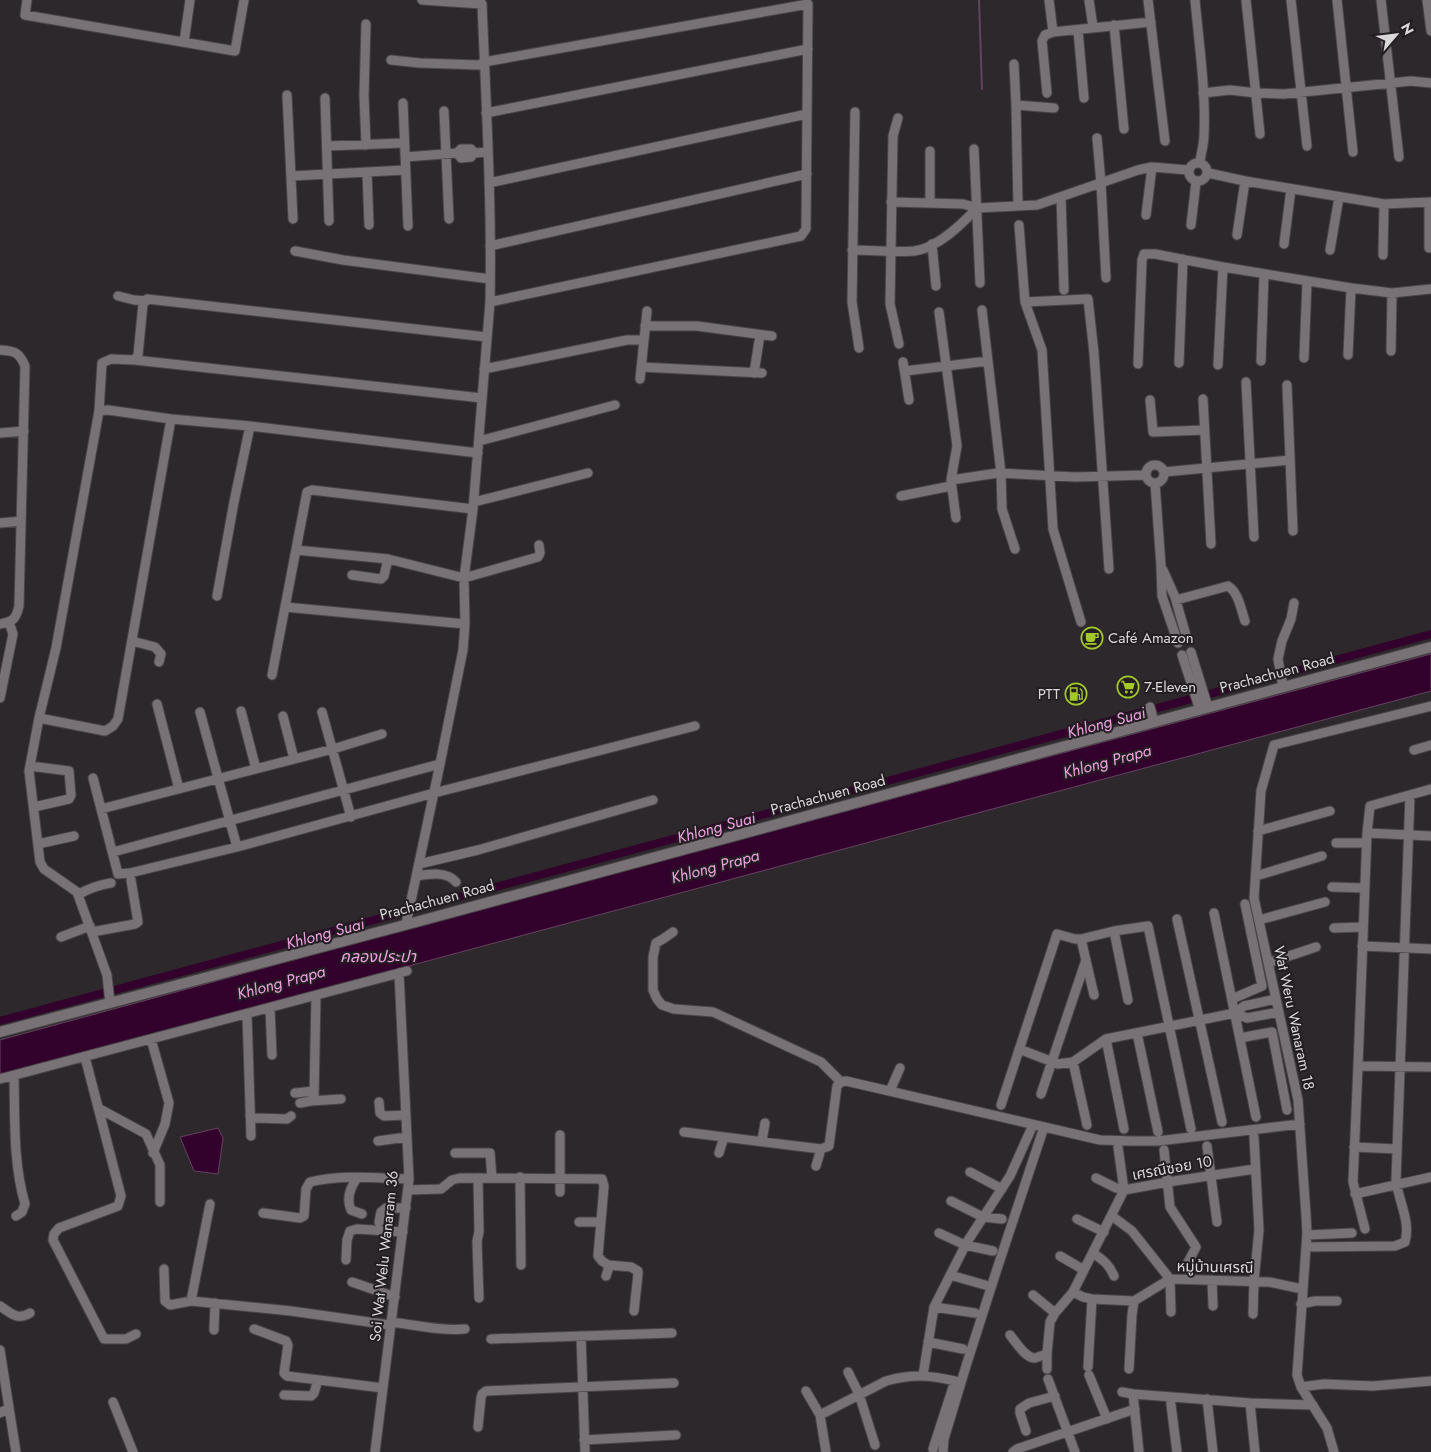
<svg xmlns="http://www.w3.org/2000/svg" width="1431" height="1452" viewBox="0 0 1431 1452" font-family="Jost,'Noto Sans Thai',sans-serif">
  <style>
    .water { fill: #32022c; stroke: #654260 }
    .lines { fill: none; stroke-linecap: round; stroke-linejoin: round }
    .stream { stroke: #654260; stroke-width: 2 }
    .canal { stroke: #32022c; stroke-width: 8 }
    .minor-casing { stroke: #484547; stroke-width: 11 }
    .tertiary-casing { stroke: #484547; stroke-width: 12 }
    .minor { stroke: #787176; stroke-width: 9 }
    .tertiary { stroke: #787176; stroke-width: 10 }
    .labels { text-anchor: middle; stroke-width: 4; stroke-linejoin: round; paint-order: stroke }
    .poi-label { font-size: 15px; fill: #dbd8da; stroke: #231e22; text-anchor: start }
    .street-label { font-size: 15px; fill: #dbd8da; stroke: #231e22 }
    .water-label { font-size: 16px; font-style: italic; fill: #f0a1e2; stroke: #231e22 }
  </style>
  <rect width="100%" height="100%" fill="#2d282c"/>
  <!-- water -->
  <path class="water" d="M1431,654V691L0,1076V1040L396,932Z
    M218,1128L223,1138L218,1174L194,1171L180,1137Z"/>
  <g class="lines">
    <!-- stream -->
    <path class="stream" d="M979,0L982,89"/>
    <!-- canal -->
    <path class="canal" d="M0,1021L1431,634"/>
    <!-- minor casing -->
    <g class="minor-casing">
      <path id="minor" d="M27,0L25,15L235,51L244,0
        M1049,0L1053,32
        M1089,0L1093,27
        M1148,0L1165,141
        M1195,0C1199,43 1206,92 1204,135C1204,144 1201,153 1200,162
        M1246,0L1260,134
        M1291,0L1307,146
        M1337,0L1353,152
        M1381,0L1399,157
        M1427,0L1431,31
        M1114,25L1124,129
        M1078,30L1084,98
        M184,42L190,0
        M391,60L420,63L479,65L484,62L808,4L806,229L801,236L490,302
        M1014,64L1016,105L1018,206
        M1047,93L1042,41L1045,35L1053,32L1151,22
        M1203,93L1230,90L1256,93L1284,94L1411,81L1431,83
        M287,95L293,219
        M325,98L329,221
        M403,103L408,226
        M1016,105L1054,108
        M444,111L449,219
        M855,112L852,302L859,348
        M486,113L808,49
        M898,118L893,136L890,304L899,344
        M1097,138L1101,183L1106,278
        M366,145L364,95L366,24
        M327,146L404,143
        M974,149L980,283
        M930,151V203
        M457,153L461,158L471,157L474,153L488,152
        M405,157L457,153L461,149H471L474,153
        M1189 172a9 9 0 1 1 18 0a9 9 0 1 1-18 0Z
        M367,172L369,225
        M1208,173L1245,181L1384,204L1431,202
        M291,176L405,170
        M489,183L807,114
        M1061,197L1064,290
        M891,202L963,204L977,208L1037,205L1138,170L1152,167L1188,170
        M1429,203V248
        M1146,215L1152,167
        M1019,225L1025,302L1042,350L1053,529L1081,622
        M1191,225L1196,182
        M1237,235L1245,181
        M932,244L936,286
        M1284,244L1291,189
        M490,246L807,174
        M852,250C872,250 894,253 914,251C938,248 962,224 977,208
        M1330,250L1339,197
        M295,251L343,260L490,279
        M1383,255L1384,204
        M118,296L134,300L146,301
        M1025,302L1088,299L1094,353L1109,569
        M982,310L1001,473L1002,509L1015,549
        M939,312L957,446L951,480L956,518
        M645,326H697L772,336
        M0,350C15,351 19,352 25,366L19,606C16,619 13,622 0,624
        M1391,351L1392,293
        M1348,355L1351,288
        M1304,358L1307,281
        M135,360L482,398
        M1261,361L1264,274
        M903,362L909,400
        M1179,363L1183,259
        M1138,364L1142,260L1144,254H1155L1223,267L1351,288L1392,293L1431,289
        M1218,365L1223,267
        M641,367L762,373
        M484,369L627,340H644
        M905,371L988,361
        M754,373L760,335
        M640,379L647,311
        M1246,382L1254,537
        M1287,385L1293,531
        M1203,399L1211,544
        M1150,400L1153,432L1204,430
        M99,411L108,410L171,419L250,426L478,453
        M0,433L24,431
        M479,441L615,405
        M1146 474a9 9 0 1 1 18 0a9 9 0 1 1-18 0Z
        M1164,472L1290,460
        M951,480L998,473L1076,477L1146,475
        M1155,483L1161,566L1162,596L1178,643
        M901,496L951,486
        M474,502L588,473
        M0,523L21,521
        M296,550L388,559L464,578L538,557L540,553L539,545
        M1163,570L1175,597L1187,639
        M352,575L381,579L384,576L388,559
        M217,596L234,502L250,426
        M1176,600L1228,586C1239,593 1241,610 1245,621
        M285,607L465,624
        M132,641L155,647L161,654L159,662
        M1191,652L1208,707
        M1182,655L1200,710
        M272,675L307,492L312,490L473,509
        M1283,687L1278,659L1282,641L1291,619L1294,603
        M0,698L13,634L9,622
        M157,704L179,789
        M1150,707L1154,722
        M241,711L256,769
        M200,712L237,847
        M322,712L351,817
        M283,716L294,759
        M39,718L105,731L113,726L118,719L171,419
        M1414,750L1431,745
        M30,766L69,771L71,795L69,799L34,807
        M93,778L118,874L130,873L237,847L434,793L695,726
        M101,809L333,749L382,734
        M1258,831L1330,811
        M1367,833L1431,836
        M1336,843H1366
        M38,844L74,836
        M113,852L440,764
        M419,864L478,850L653,800
        M417,876C429,874 447,871 456,882
        M1256,876L1322,856
        M1332,887L1364,888
        M78,895C89,888 98,885 111,883
        M1214,913L1256,1117
        M1177,919L1222,1122
        M1259,920L1325,902
        M406,924L440,764L463,650L465,624L464,578L473,509L490,302C492,203 486,103 482,4L422,0
        M1334,928L1363,927
        M92,932L135,924L138,922L131,880
        M673,932L663,939L656,943L653,957V990L657,999L662,1005L674,1009L713,1012L821,1062L841,1082
        M61,937L90,926
        M1081,939L1094,995
        M1362,946L1431,949
        M1268,963L1316,947
        M1232,999L1262,986L1245,904
        M1276,999L1244,1006L1235,1013L1247,1018L1279,1012
        M1128,1000L1114,931L1148,926L1191,1129
        M110,1003L107,975L77,892L44,869L40,862L29,771L39,718L56,648L99,411L102,363L111,359L135,360L138,355L143,304L147,299L487,337
        M270,1008L272,1055
        M247,1014L251,1136
        M1137,1033L1158,1132
        M1240,1038L1272,1032L1287,1110
        M151,1039L169,1103L165,1124L153,1153
        M1106,1039L1124,1129
        M1019,1049L1058,1064L1073,1062L1106,1039L1235,1013
        M85,1057L121,1196L118,1206L59,1228L54,1234L53,1240L104,1339H126L136,1334
        M1073,1062L1087,1125
        M1358,1066L1431,1067
        M14,1076C15,1119 13,1163 25,1204L22,1212L16,1216
        M0,1079L407,971
        M890,1091L900,1068
        M295,1093L314,1091
        M1041,1094L1086,960
        M311,1101L341,1099
        M379,1102L380,1113L384,1116L406,1115
        M300,1103L311,1101L314,1098L316,996
        M1001,1105L1057,934L1075,939H1081L1114,931
        M98,1108L146,1134L160,1165V1202
        M250,1116L254,1118L287,1119L291,1116
        M684,1132L821,1149L829,1146L837,1086L841,1082L846,1081L1100,1140L1133,1141H1158L1300,1124
        M378,1141L407,1137
        M762,1141L765,1123
        M1207,1146L1217,1222
        M1354,1147L1397,1149
        M1164,1150L1170,1207L1196,1247L1185,1268
        M455,1153H490L492,1178
        M719,1153L724,1137
        M816,1166L821,1149
        M970,1172L1002,1189
        M520,1177L521,1265
        M357,1178C350,1188 346,1199 351,1210L362,1214
        M478,1178L479,1232L477,1241L479,1298
        M1096,1178L1116,1188L1124,1190L1168,1182L1255,1169
        M408,1190L441,1189L452,1180L460,1178L602,1179L604,1186L598,1256L602,1261L608,1265V1270L606,1276
        M560,1192V1135
        M1355,1194L1431,1177
        M951,1201L983,1217L1002,1219
        M263,1213L300,1218L304,1216L306,1189L310,1182C342,1174 376,1178 409,1179
        M1112,1216L1132,1231L1170,1279L1171,1312
        M1077,1219L1104,1232
        M379,1222L381,1212L386,1208H406
        M579,1222H601
        M1365,1229L1353,1182L1358,1066L1367,833L1370,806L1431,789
        M939,1233L965,1245L993,1251
        M1307,1235L1352,1233
        M1306,1247L1395,1246L1405,1242C1411,1221 1398,1200 1396,1180L1410,795
        M1093,1253C1103,1260 1109,1264 1114,1276
        M1060,1256L1084,1270
        M346,1260L347,1240L350,1231L357,1229L403,1232
        M608,1265L631,1267L638,1271V1274L634,1311
        M164,1269L165,1301L170,1305L191,1301L291,1311L390,1325
        M950,1275L985,1285
        M1212,1280L1213,1306
        M352,1282L395,1297
        M1073,1292L1083,1297L1092,1299L1134,1301L1170,1279L1269,1282L1302,1289
        M1033,1295L1055,1313
        M191,1301L210,1204
        M1301,1304L1315,1301H1337
        M0,1306C11,1313 17,1321 30,1313
        M934,1307L975,1313
        M1253,1314L1254,1281L1259,1230L1254,1137
        M391,1322C415,1325 440,1331 465,1329
        M254,1329L286,1341L288,1345L284,1373L287,1376L383,1388
        M214,1330L215,1303
        M1010,1335C1016,1342 1025,1358 1035,1358C1038,1357 1043,1355 1047,1354
        M581,1336L585,1452
        M491,1339L672,1333
        M928,1342L963,1349
        M0,1350L9,1408L0,1413
        M1088,1367L1092,1299
        M1047,1369V1354L1050,1322L1055,1313L1073,1292L1124,1190L1118,1147
        M1129,1369L1132,1315L1134,1301
        M848,1372L859,1394L875,1445
        M923,1375L934,1307L967,1242L1010,1176L1033,1125
        M1089,1375L1107,1419
        M1048,1379L1075,1452
        M1301,1387L1324,1384L1373,1386L1431,1381
        M806,1391L820,1415L826,1452
        M1122,1392L1133,1394L1250,1403L1313,1405
        M1133,1394L1139,1452
        M284,1395L311,1396L314,1393L318,1380
        M1170,1397L1177,1452
        M1207,1399L1213,1452
        M113,1402L133,1452
        M1250,1403L1255,1452
        M9,1408L16,1452
        M820,1415L886,1381C912,1374 929,1375 955,1381L933,1449
        M478,1427L481,1398L482,1394L486,1391L674,1383
        M1026,1431L1020,1413V1409L1029,1403L1055,1396
        M584,1440L676,1435
        M375,1452L409,1179L399,973
        M943,1452L944,1439L966,1366L997,1269L1044,1127
        M1013,1452L1017,1449L1135,1409
        M1334,1452L1327,1428L1301,1387L1297,1375L1307,1233L1306,1215L1298,1100L1254,898L1261,791L1274,745L1431,706"/>
    </g>
    <!-- tertiary casing -->
    <g class="tertiary-casing">
      <path id="tertiary" d="M0,1032L416,922L1431,647"/>
    </g>
    <!-- minor -->
    <use href="#minor" class="minor"/>
    <!-- tertiary -->
    <use href="#tertiary" class="tertiary"/>
  </g>
  <!-- icons -->
  <defs>
    <g id="cafe-ring" transform="scale(1.125)"><circle r="9.5" fill="#231e22" stroke="#a2c929" stroke-width="1.5"/><path d="M-5.5-4.5H6V0H3Q3 3.5 0 3.5H-2.5Q-5.5 3.5-5.5 0ZM3-3.2v2h1.7v-2ZM-6 4.5H4V6H-6Z" fill="#a2c929"/></g>
    <g id="supermarket-ring" transform="scale(1.125)"><circle r="9.5" fill="#231e22" stroke="#a2c929" stroke-width="1.5"/><path d="M-6-5.5h2.5l.6 2H6L4.5 2H-2.5L-4.4-4H-6ZM-1.5 3.2a1.3 1.3 0 1 0 .1 0ZM3 3.2a1.3 1.3 0 1 0 .1 0Z" fill="#a2c929"/></g>
    <g id="fuel-ring" transform="scale(1.125)"><circle r="9.5" fill="#231e22" stroke="#a2c929" stroke-width="1.5"/><path d="M-5.5-6h7V0h2V4h1.3V-2.5L3-4.5l.8-.8L6-3V5H2.5V1h-1V6h-7ZM-4.2-4.7v3.2H.2V-4.7Z" fill="#a2c929"/></g>
  </defs>
  <g fill-rule="evenodd">
    <use href="#cafe-ring" x="1092" y="638"/>
    <use href="#supermarket-ring" x="1128" y="687"/>
    <use href="#fuel-ring" x="1076" y="694"/>
  </g>
  <g class="labels">
    <!-- poi labels -->
    <g class="poi-label">
      <text x="1108" y="643">Café Amazon</text>
      <text x="1144" y="692">7-Eleven</text>
      <text x="1060" y="699" text-anchor="end">PTT</text>
    </g>
    <!-- street labels -->
    <g class="street-label">
      <text transform="translate(1277 673) rotate(-15)" y="5">Prachachuen Road</text>
      <text transform="translate(828 795) rotate(-15)" y="5">Prachachuen Road</text>
      <text transform="translate(437 900) rotate(-15)" y="5">Prachachuen Road</text>
      <text transform="translate(1294 1018) rotate(78)" y="5">Wat Weru Wanaram 18</text>
      <text transform="translate(1172 1168) rotate(-10)" y="5">เศรณีซอย 10</text>
      <text transform="translate(384 1256) rotate(-84)" y="5">Soi Wat Welu Wanaram 36</text>
      <text transform="translate(1215 1267) rotate(1)" y="5">หมู่บ้านเศรณี</text>
    </g>
    <!-- water labels -->
    <g class="water-label">
      <text transform="translate(1106 722) rotate(-15)" y="6">Khlong Suai</text>
      <text transform="translate(1107 761) rotate(-15)" y="6">Khlong Prapa</text>
      <text transform="translate(716 827) rotate(-15)" y="6">Khlong Suai</text>
      <text transform="translate(715 866) rotate(-15)" y="6">Khlong Prapa</text>
      <text transform="translate(325 933) rotate(-15)" y="6">Khlong Suai</text>
      <text x="378" y="962">คลองประปา</text>
      <text transform="translate(281 982) rotate(-15)" y="6">Khlong Prapa</text>
    </g>
  </g>
  <!-- north arrow -->
  <g transform="translate(1396 35) rotate(62)" stroke="#231e22" stroke-width="4" paint-order="stroke">
  <path d="M0-4L9 19L0 12L-9 19Z" fill="#dbd8da"/>
  <text y="-8" font-size="14" font-weight="bold" text-anchor="middle" fill="#dbd8da">N</text>
  </g>
</svg>
